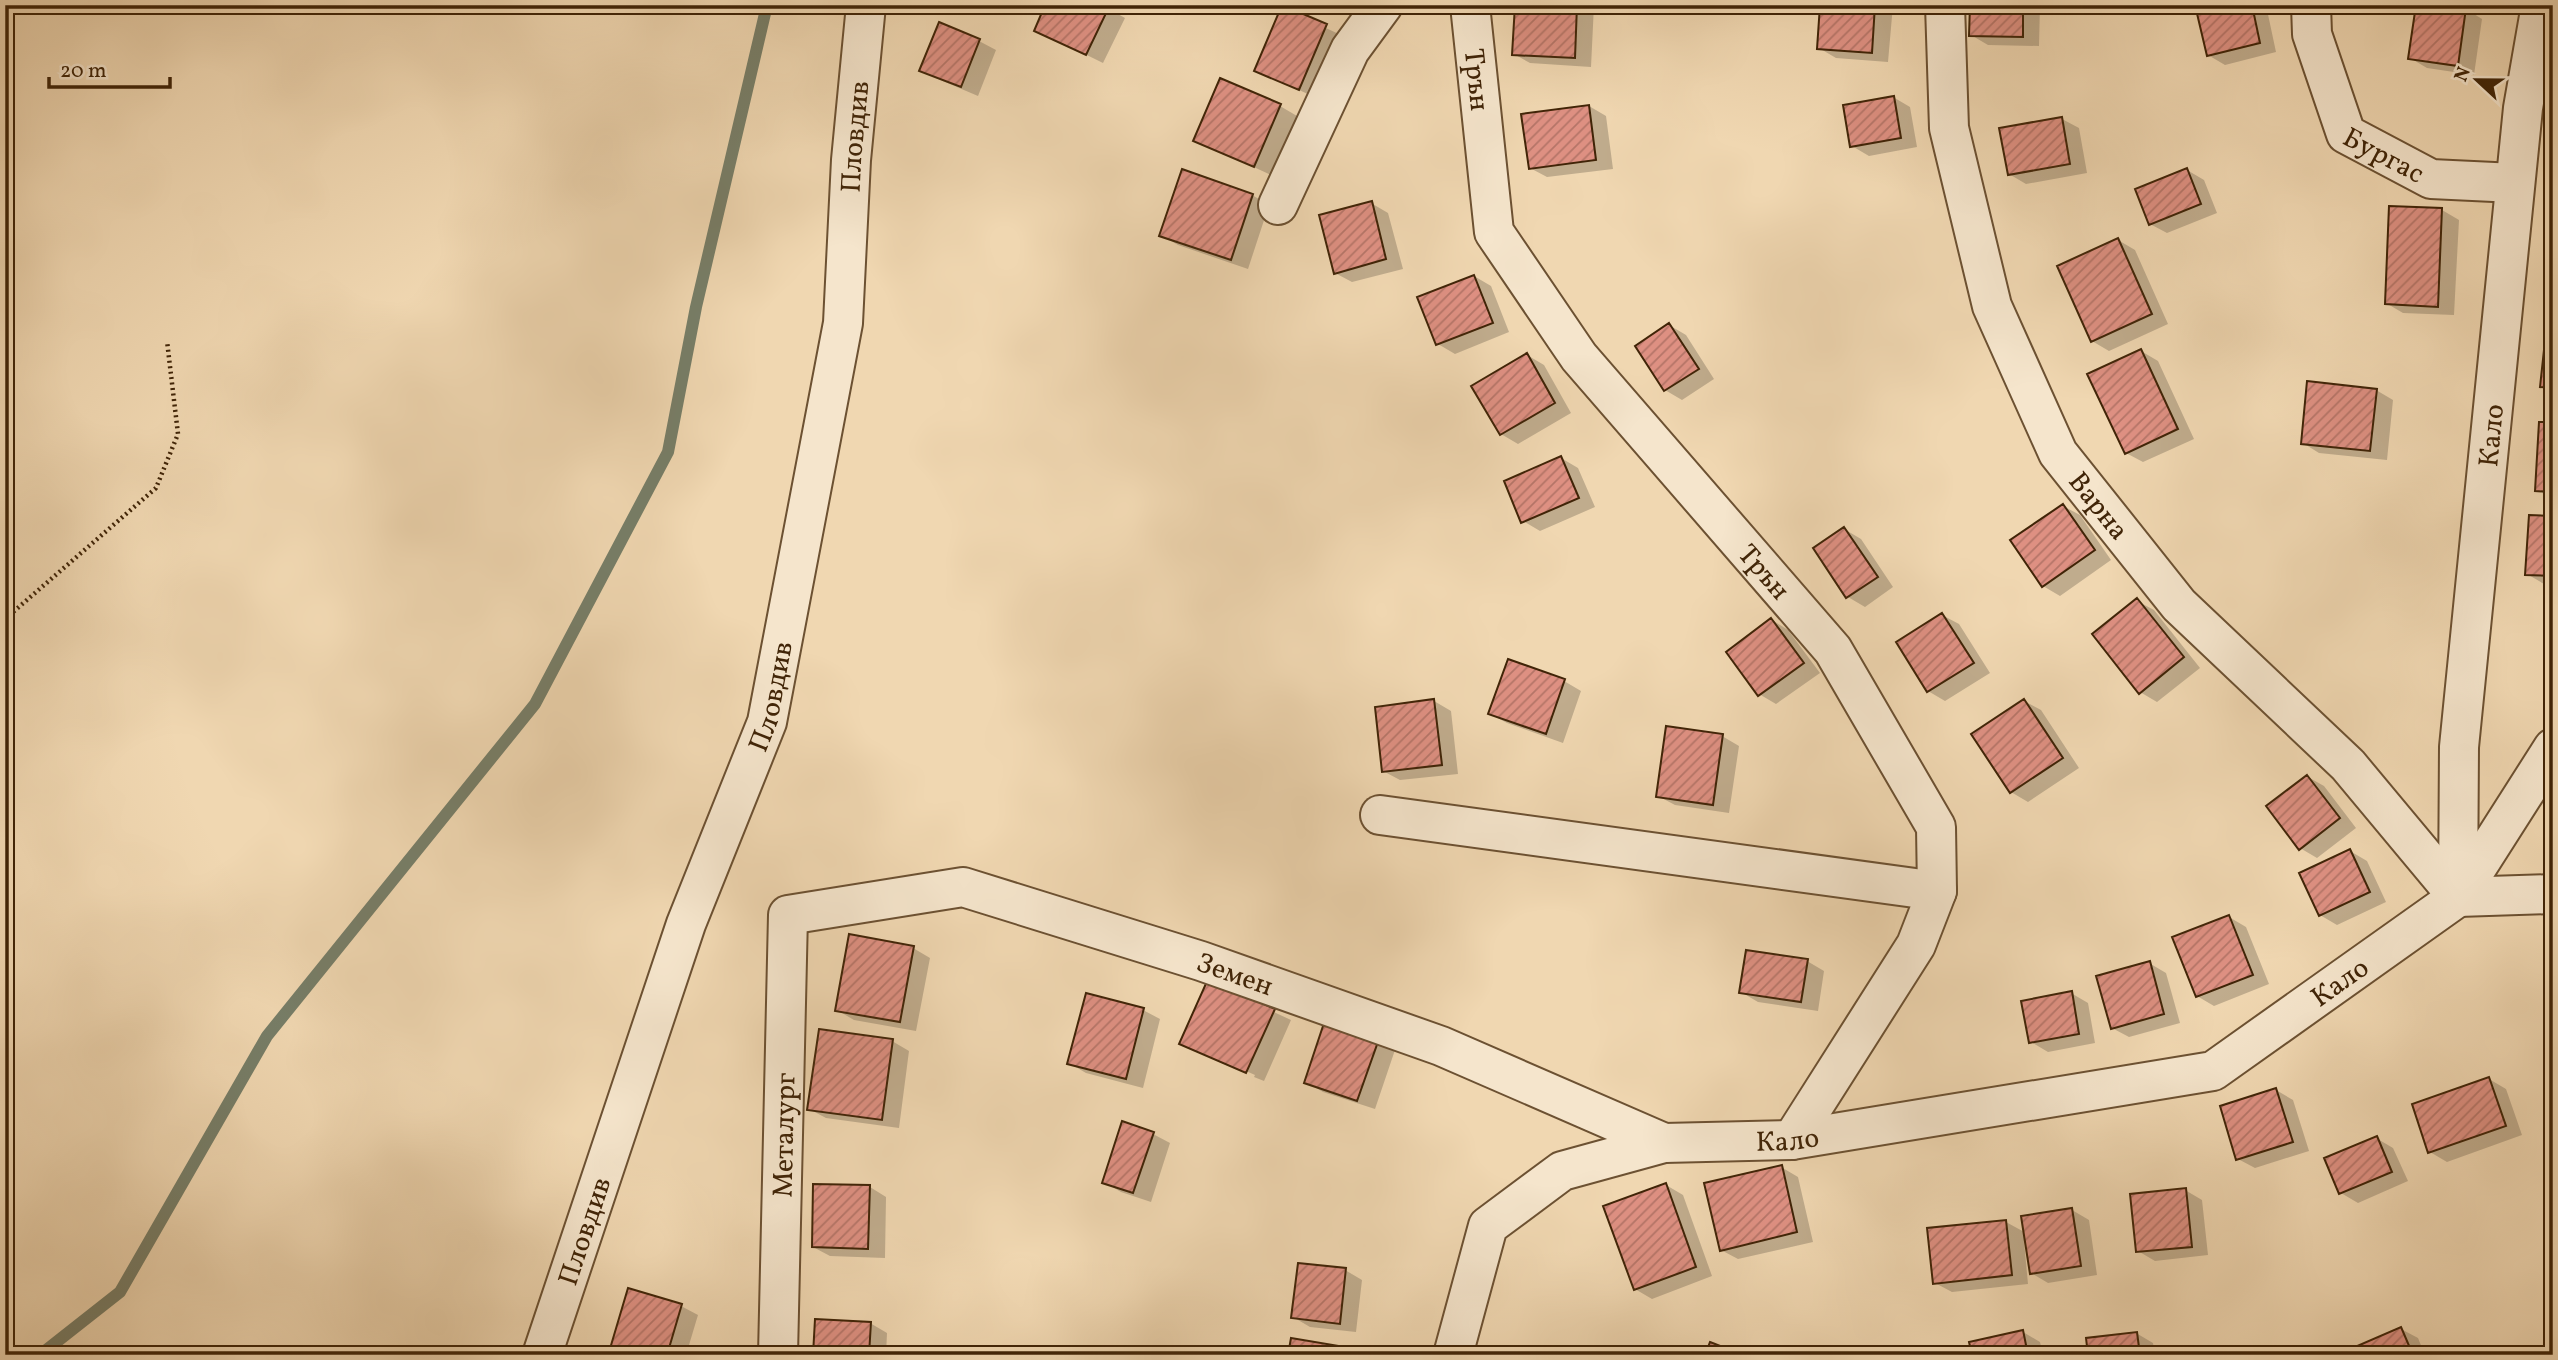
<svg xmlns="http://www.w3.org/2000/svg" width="2558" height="1360" viewBox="0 0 2558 1360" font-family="Vollkorn,serif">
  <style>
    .shadow { fill: #0003 }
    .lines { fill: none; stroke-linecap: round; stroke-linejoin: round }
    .stream { stroke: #777e68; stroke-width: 12 }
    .building { fill: url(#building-hatch); stroke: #402407; stroke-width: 2 }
    .minor-casing { stroke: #6c5132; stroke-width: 42 }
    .path { stroke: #402407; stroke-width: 4.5; stroke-dasharray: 2 3.5; stroke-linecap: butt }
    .minor { stroke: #f5e5cc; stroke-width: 38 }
    .labels { text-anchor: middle; stroke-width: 5; stroke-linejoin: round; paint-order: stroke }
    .street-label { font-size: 28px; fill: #402407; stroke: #f5e5cc }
  </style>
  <defs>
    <pattern id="building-hatch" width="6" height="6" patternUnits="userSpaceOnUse" patternTransform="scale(1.75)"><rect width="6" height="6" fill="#de9082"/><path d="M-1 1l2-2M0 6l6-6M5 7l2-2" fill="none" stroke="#b57568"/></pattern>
  </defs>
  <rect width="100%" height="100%" fill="#f0d7b1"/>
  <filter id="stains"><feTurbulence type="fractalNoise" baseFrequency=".00286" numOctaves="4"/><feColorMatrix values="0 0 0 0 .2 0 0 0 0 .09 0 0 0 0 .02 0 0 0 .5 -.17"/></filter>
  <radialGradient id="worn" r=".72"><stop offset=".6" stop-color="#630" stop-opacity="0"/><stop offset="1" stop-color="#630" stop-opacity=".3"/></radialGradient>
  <!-- shadow -->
  <path class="shadow" d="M1047,5H1102L1125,18L1103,63L1036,30Z
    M1516,5H1594L1591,67L1530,63L1514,54Z
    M1822,5H1893L1888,62L1836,58L1819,48Z
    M1971,5H2040L2039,46L1988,45L1971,35Z
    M2197,5H2266L2276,52L2225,65L2208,55Z
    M2418,5L2466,9L2482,19L2474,75L2427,68L2410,58Z
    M1283,8L1343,36L1317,98L1256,71Z
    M940,25L979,41L996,50L978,96L938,79L921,70Z
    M1893,97L1910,107L1917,147L1869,156L1852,146Z
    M1280,106L1297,116L1271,175L1195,140Z
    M1589,106L1606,116L1613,169L1547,177L1530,168Z
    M2062,119L2079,128L2087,173L2026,184L2009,174Z
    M2187,170L2204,180L2217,213L2167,233L2150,224Z
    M1252,195L1269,205L1248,269L1178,245L1161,235Z
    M1371,203L1388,213L1403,269L1352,282L1335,273Z
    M2442,210L2459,220L2454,315L2403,313L2386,303Z
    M2118,240L2135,250L2168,324L2109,351L2092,341Z
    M1474,276L1491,286L1509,332L1455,354L1438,344Z
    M1669,325L1686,335L1714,379L1682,400L1665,390Z
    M2141,351L2158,361L2194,439L2143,462L2126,453Z
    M1527,355L1544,365L1571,413L1518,444L1501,434Z
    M2376,390L2393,400L2387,460L2319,453L2303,443Z
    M2553,424V499L2537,490Z
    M1561,458L1578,468L1595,507L1540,531L1523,521Z
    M2063,506L2080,515L2111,560L2060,596L2043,586Z
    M2553,518V584H2544L2527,574Z
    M1844,529L1861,539L1893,587L1865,607L1848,597L1815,548Z
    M2137,601L2154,610L2200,668L2157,702L2140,692Z
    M1942,615L1959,624L1990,673L1945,701L1928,691L1898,642Z
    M1772,620L1788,630L1820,673L1776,704L1759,694Z
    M1509,661L1564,681L1581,691L1563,743L1507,723L1490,714Z
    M1434,701L1451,711L1458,774L1400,780L1383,771Z
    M2024,701L2041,710L2079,768L2028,802L2011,792Z
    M1722,736L1739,746L1729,813L1675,805L1658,796Z
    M2308,777L2324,786L2356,828L2317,858L2300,848Z
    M2350,851L2367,861L2386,902L2337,925L2320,915Z
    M2229,917L2246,927L2269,984L2214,1006L2197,996Z
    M913,948L930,958L916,1031L854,1020L837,1010Z
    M1807,961L1824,971L1818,1011L1758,1002L1741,992Z
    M2149,963L2166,973L2180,1023L2129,1037L2112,1028Z
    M1209,982L1291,1020L1264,1081L1254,1077L1255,1075L1197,1049Z
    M2071,993L2088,1003L2095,1043L2048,1052L2031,1042Z
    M1143,1010L1160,1019L1143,1088L1086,1073L1069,1063Z
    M1379,1038L1396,1047L1375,1109L1323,1092L1306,1082Z
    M892,1041L909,1051L899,1128L826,1118L809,1109Z
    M2489,1079L2506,1089L2522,1135L2447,1162L2430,1152Z
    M2276,1090L2293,1100L2309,1151L2255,1168L2238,1159Z
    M1153,1134L1170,1143L1151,1202L1121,1192L1104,1182Z
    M2376,1138L2393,1148L2408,1181L2358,1203L2341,1193Z
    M1781,1167L1798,1177L1813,1242L1738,1259L1721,1250Z
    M1666,1185L1683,1195L1712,1276L1652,1299L1635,1289Z
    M870,1187L886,1197L885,1258L830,1256L813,1247Z
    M2185,1190L2202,1200L2208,1255L2155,1261L2138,1251Z
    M2072,1210L2089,1220L2097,1275L2048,1283L2031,1273L2027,1241H2024L2028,1284L1952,1292L1935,1283L2006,1222L2026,1233Z
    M1345,1270L1362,1280L1356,1332L1310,1327L1293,1317Z
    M681,1306L698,1315L686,1355H617Z
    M870,1323L887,1333L886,1355H814Z
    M2401,1329L2418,1338L2425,1355H2344Z
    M2023,1332L2040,1342L2043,1355H1974Z
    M2136,1333L2153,1343L2155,1355H2089Z
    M1345,1349L1355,1355H1290Z"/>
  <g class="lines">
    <!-- stream -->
    <path class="stream" d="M40,1355L120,1292L267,1036L535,704L668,452L696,307L767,5"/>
  </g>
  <!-- building -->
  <path class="building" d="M1045,5L1109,7L1086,55L1034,31Z
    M1282,5L1327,24L1299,90L1254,71Z
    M1515,5H1577L1575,58L1512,55Z
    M1820,5H1875L1872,53L1817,49Z
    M1970,5H2023V37L1969,36Z
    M2195,5H2252L2260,43L2207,56Z
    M2416,5L2466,8L2458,66L2408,59Z
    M939,22L980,39L961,87L919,71Z
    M1220,78L1281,104L1254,167L1193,141Z
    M1894,96L1901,138L1850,147L1843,105Z
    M1589,105L1596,160L1529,169L1521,114Z
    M2062,117L2070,164L2008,175L1999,128Z
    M2187,168L2201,204L2149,225L2135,189Z
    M1182,169L1253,194L1231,260L1159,236Z
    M1372,201L1386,259L1334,274L1319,215Z
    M2389,206L2442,208L2438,307L2385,304Z
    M2118,238L2152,314L2091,342L2057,266Z
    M1474,275L1493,323L1436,345L1417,297Z
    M2547,322L2553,323V388L2540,387Z
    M1669,323L1699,369L1664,391L1635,346Z
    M2141,349L2178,429L2125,454L2087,374Z
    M1527,353L1555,403L1500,435L1471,386Z
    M2307,381L2377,389L2370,451L2301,444Z
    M2539,422H2553V492L2535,491Z
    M1561,456L1579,498L1521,523L1504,481Z
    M2063,504L2095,550L2042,587L2010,540Z
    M2529,515L2553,516V576L2525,575Z
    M1844,527L1878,577L1846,598L1813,548Z
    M2137,598L2184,657L2139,694L2092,634Z
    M1942,613L1974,663L1927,692L1896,642Z
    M1771,618L1804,663L1758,696L1726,652Z
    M1508,659L1565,679L1546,734L1488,714Z
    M1434,699L1442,765L1382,772L1375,707Z
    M2024,699L2063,758L2010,793L1971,734Z
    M1666,726L1723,734L1713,805L1656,797Z
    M2307,775L2340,818L2299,850L2266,806Z
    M2350,849L2370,892L2319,916L2299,873Z
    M2229,915L2253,975L2196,997L2172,937Z
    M849,934L914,946L900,1022L835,1011Z
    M1746,950L1808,959L1801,1002L1739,993Z
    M2150,961L2164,1014L2111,1029L2096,976Z
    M1208,979L1275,1009L1246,1073L1179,1044Z
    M2072,991L2079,1034L2029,1043L2021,1001Z
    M1086,993L1144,1008L1126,1079L1067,1064Z
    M1326,1017L1380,1036L1357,1101L1304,1083Z
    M819,1029L893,1039L882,1120L807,1110Z
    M2489,1077L2506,1126L2428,1153L2412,1104Z
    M2276,1088L2293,1142L2236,1160L2220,1106Z
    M1122,1121L1154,1132L1133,1193L1102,1183Z
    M2377,1136L2392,1172L2339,1194L2324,1158Z
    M1782,1165L1797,1232L1720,1251L1704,1183Z
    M1666,1183L1696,1267L1634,1290L1603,1206Z
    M813,1184L870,1185L868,1249L812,1247Z
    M2186,1188L2192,1247L2136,1252L2130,1194Z
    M2072,1208L2081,1266L2030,1274L2021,1216Z
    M2006,1220L2012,1275L1933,1284L1927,1228Z
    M1298,1263L1346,1268L1340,1324L1291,1318Z
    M628,1288L682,1304L667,1355H618L609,1352Z
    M815,1319L871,1322L869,1355H813Z
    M2401,1327L2413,1355H2342L2341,1353Z
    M2023,1330L2028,1355H1972L1969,1342Z
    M2137,1332L2140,1355H2088L2086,1338Z
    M1291,1338L1345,1347L1344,1355H1288Z
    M1710,1342L1743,1355H1705Z"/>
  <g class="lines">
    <!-- minor casing -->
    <g class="minor-casing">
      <g id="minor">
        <path id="s1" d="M1470,5L1494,232L1579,357L1833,650L1936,827L1937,891L1916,945L1792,1140"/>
        <path id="s2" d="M1945,5L1949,128L1992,306L2058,453L2179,605L2348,765L2458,897"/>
        <path id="s3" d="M2311,5L2312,34L2346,134L2431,179L2515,183"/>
        <path d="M1278,205L1350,50L1383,5"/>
        <path d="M1380,815L1937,891"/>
        <path d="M2458,897L2553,748"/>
        <path d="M2458,897L2553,894"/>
        <path id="s4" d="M542,1355L686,924L767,722L843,323L851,160L866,5"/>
        <path id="s5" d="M778,1355L788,915L963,887L1201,961L1441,1046L1664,1143"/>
        <path id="s6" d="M1453,1355L1488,1226L1562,1171L1664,1143L1792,1140L2213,1071L2458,897L2459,747L2523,108L2541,5"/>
      </g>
    </g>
    <!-- path -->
    <path class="path" d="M5,619L156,488L178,434L167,341"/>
    <!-- minor -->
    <use href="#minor" class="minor"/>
  </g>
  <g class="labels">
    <!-- street labels -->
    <g class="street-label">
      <text dy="10" stroke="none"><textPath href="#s1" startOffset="75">Трън</textPath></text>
      <text dy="10" stroke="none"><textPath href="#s4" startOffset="1265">Пловдив</textPath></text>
      <text dy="10" stroke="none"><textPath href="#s3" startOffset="178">Бургас</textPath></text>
      <text dy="10" stroke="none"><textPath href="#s6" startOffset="1650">Кало</textPath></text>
      <text dy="10" stroke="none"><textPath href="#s2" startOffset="534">Варна</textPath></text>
      <text dy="10" stroke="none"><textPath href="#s1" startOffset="663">Трън</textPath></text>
      <text dy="10" stroke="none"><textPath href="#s4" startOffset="698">Пловдив</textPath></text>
      <text dy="10" stroke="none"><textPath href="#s5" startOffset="903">Земен</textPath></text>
      <text dy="10" stroke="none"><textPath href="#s6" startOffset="1041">Кало</textPath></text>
      <text dy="10" stroke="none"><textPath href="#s5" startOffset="220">Металург</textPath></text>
      <text dy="10" stroke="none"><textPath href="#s6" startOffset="455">Кало</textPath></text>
      <text dy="10" stroke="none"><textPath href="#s4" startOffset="131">Пловдив</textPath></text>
    </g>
  </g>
  <!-- margin -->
  <rect width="2558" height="1360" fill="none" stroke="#f0d7b1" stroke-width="28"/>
  <rect x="7" y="7" width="2544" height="1346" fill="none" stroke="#402407" stroke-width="3.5"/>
  <rect x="14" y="14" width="2530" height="1332" fill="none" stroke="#402407" stroke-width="2"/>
  <!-- north arrow -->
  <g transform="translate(2477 80) rotate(292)" stroke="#f5e5cc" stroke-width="5" paint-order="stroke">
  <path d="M0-5L12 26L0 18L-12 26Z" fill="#402407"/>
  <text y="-10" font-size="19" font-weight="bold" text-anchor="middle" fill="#402407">N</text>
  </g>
  <!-- scale -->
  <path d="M49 77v10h121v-10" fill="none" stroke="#402407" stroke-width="3.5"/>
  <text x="60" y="77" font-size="21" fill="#402407" stroke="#f5e5cc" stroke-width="5" paint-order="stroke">20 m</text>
  <rect width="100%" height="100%" filter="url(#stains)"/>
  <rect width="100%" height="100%" fill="url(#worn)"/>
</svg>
